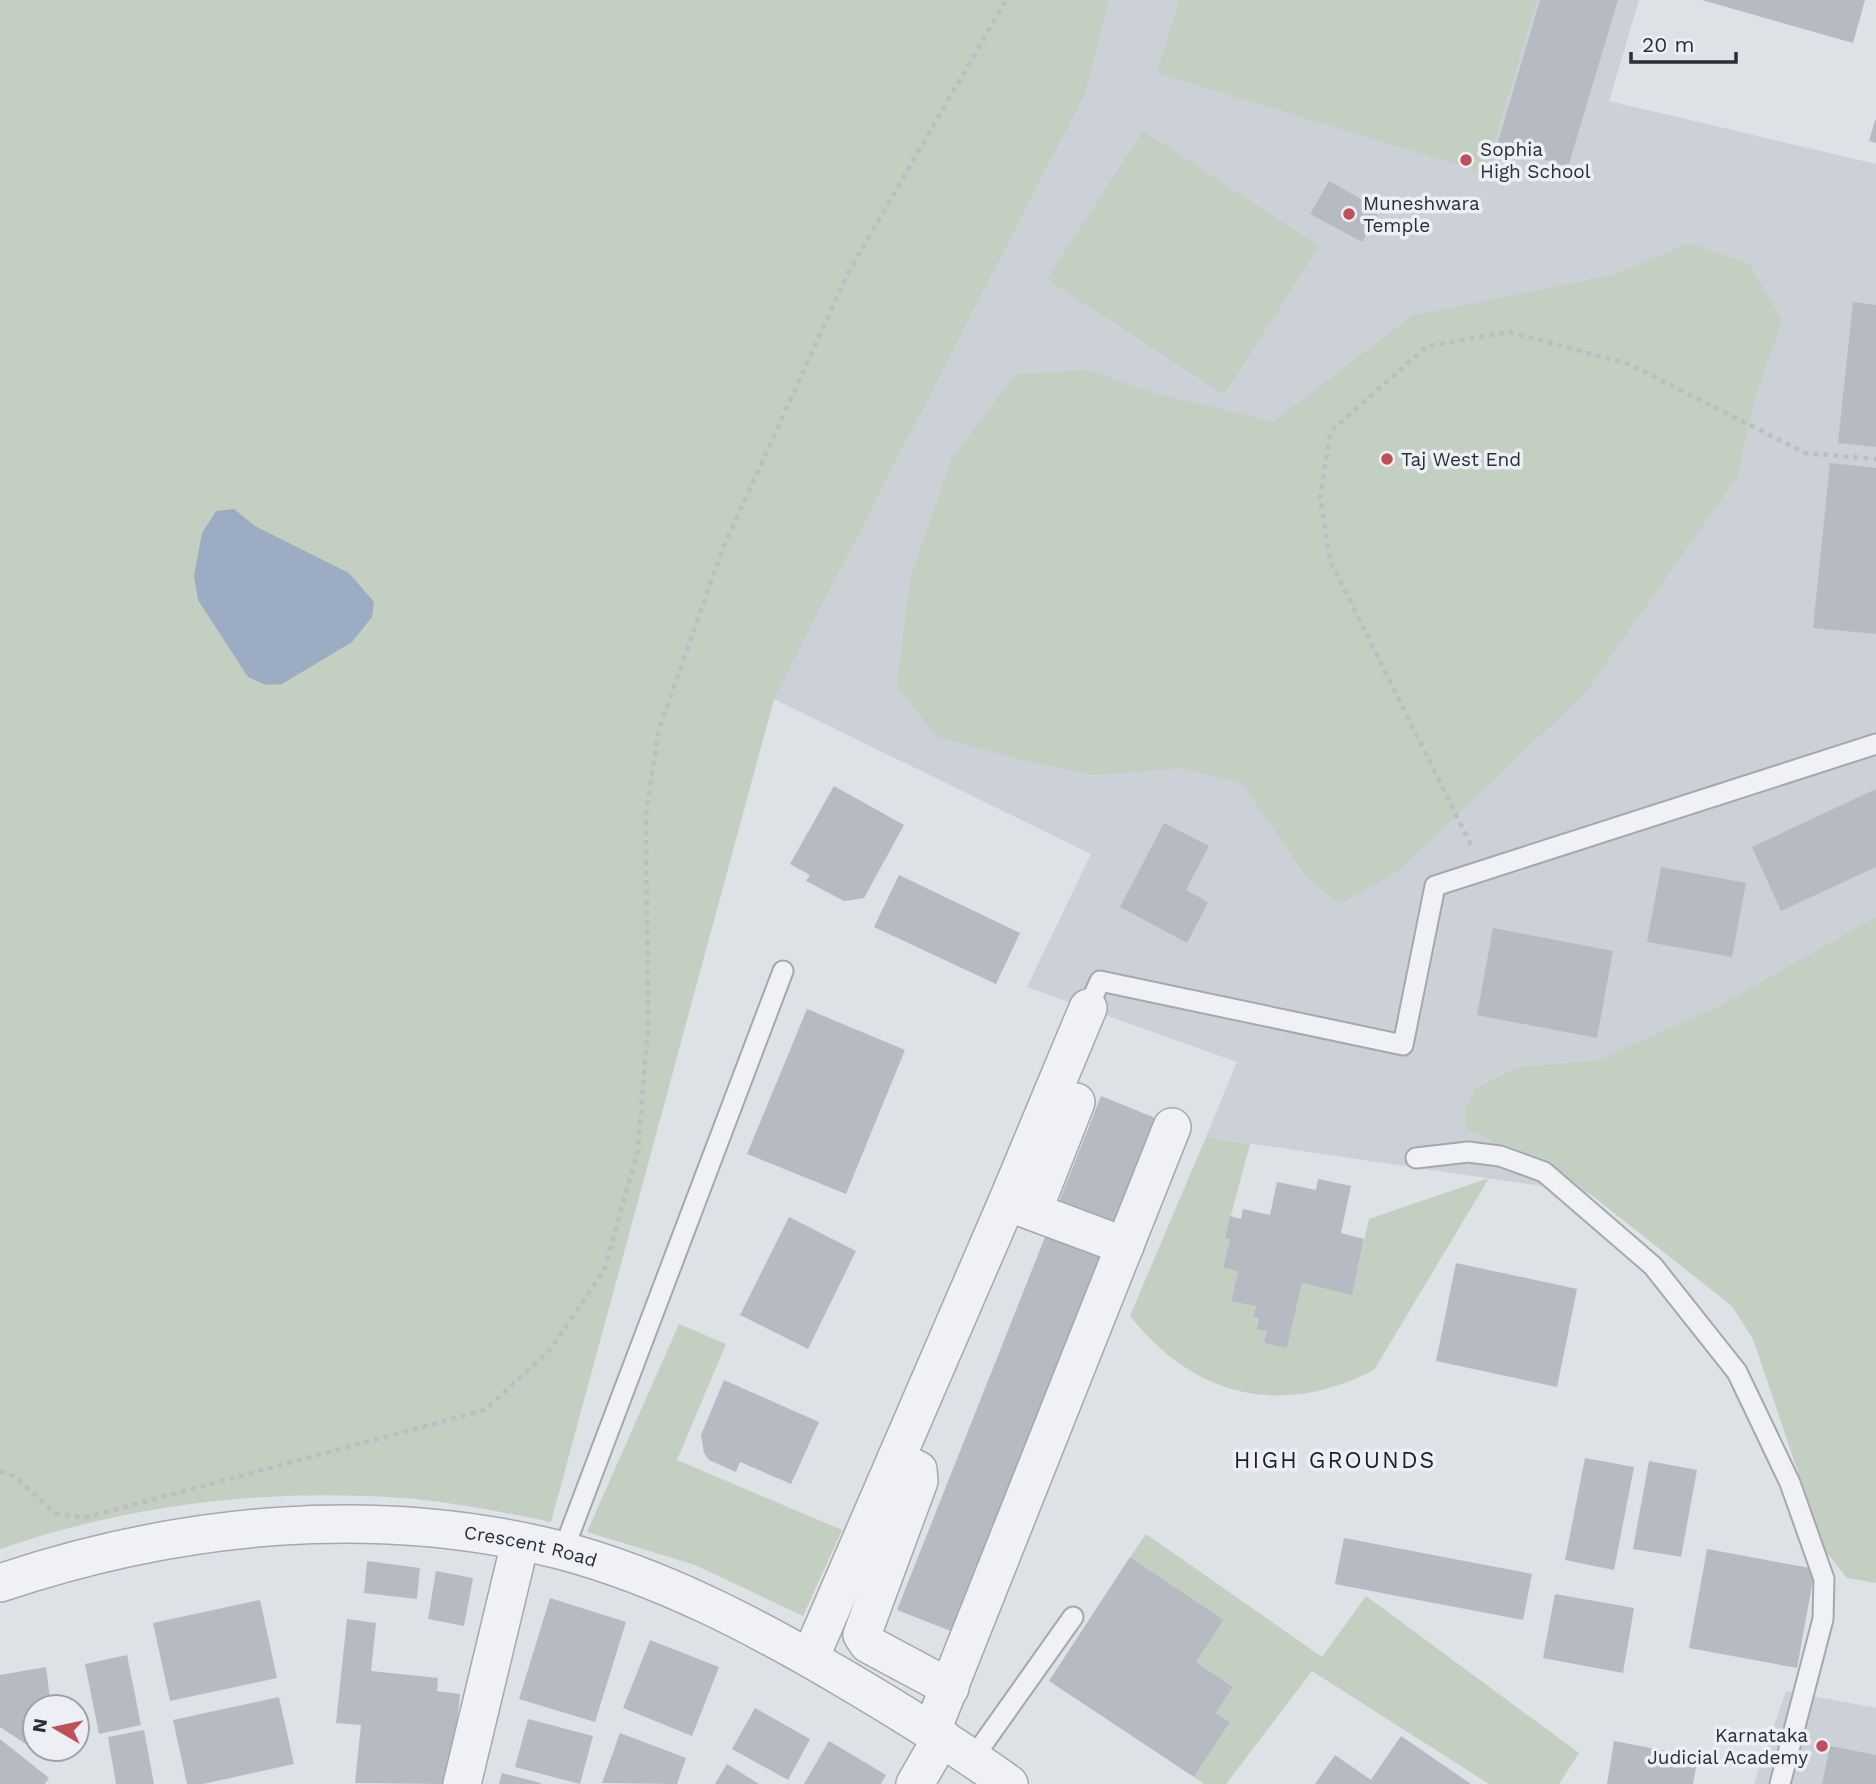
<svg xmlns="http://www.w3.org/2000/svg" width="1876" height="1784" viewBox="0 0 1876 1784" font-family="'Work Sans',sans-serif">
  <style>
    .built { fill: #ccd0d7 }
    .green { fill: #c3cfc0 }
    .water { fill: #9cacc3 }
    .building { fill: #b6bac2 }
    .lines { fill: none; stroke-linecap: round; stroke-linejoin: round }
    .lane-casing { stroke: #a4a8af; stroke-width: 23 }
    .street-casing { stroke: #a4a8af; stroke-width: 40 }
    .path { stroke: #bcbec5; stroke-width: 4.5; stroke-dasharray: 5 5; stroke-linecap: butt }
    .lane { stroke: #f0f1f5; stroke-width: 19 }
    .street { stroke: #f0f1f5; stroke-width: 37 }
    .poi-dot { fill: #bf4f59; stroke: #edeff4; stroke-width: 2.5 }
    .labels { text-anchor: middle; stroke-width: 7; stroke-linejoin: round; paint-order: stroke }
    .poi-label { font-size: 19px; fill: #292e3b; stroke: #edeff4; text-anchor: start }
    .street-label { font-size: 19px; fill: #292e3b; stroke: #edeff4 }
    .quarter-label { font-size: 23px; letter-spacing: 2px; fill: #1b202c; stroke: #edeff4 }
  </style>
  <rect width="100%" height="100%" fill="#dee1e6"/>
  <!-- built -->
  <path class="built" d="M1109,0H1639L1609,101L1876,164V1235L1206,1137L1237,1062L1027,987L1091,854L774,699L1085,94Z
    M1786,1691L1876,1708V1784H1754Z"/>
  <!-- green -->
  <path class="green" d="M0,0H1109L1085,94L774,699L551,1522C502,1512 453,1502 404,1498C267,1488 130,1504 0,1549Z
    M1179,0H1537L1485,173L1157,73Z
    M1143,131L1319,246L1224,395L1047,279Z
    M1690,243L1749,264L1782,320L1756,395L1737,477L1585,693L1397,872L1340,904L1309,880L1242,784L1184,768L1093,775L1019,759L937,737L897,686L910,580L951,460L1015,374L1088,370L1151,392L1273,422L1412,316L1612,275Z
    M1876,917V1583L1847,1578L1824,1549L1753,1339L1732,1306L1576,1183L1466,1128V1108L1475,1089L1515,1068L1598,1060L1719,1006Z
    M1206,1137L1250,1144L1225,1238L1230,1239L1223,1268L1238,1271L1231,1300L1256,1306L1253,1317L1259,1318L1267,1331L1264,1343L1287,1348L1302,1283L1352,1294L1369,1219L1489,1178L1374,1370C1281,1418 1194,1397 1130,1316Z
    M679,1324L726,1344L677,1460L842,1530L803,1616L695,1565L587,1532Z
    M1146,1534L1322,1657L1366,1596L1579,1753L1559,1784H1489L1312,1671L1226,1784H1204L1194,1777L1230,1722L1216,1713L1233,1687L1196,1662L1224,1620L1130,1557Z"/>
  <!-- water -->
  <path class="water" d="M234,509L255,526L349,573L374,602L372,617L352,642L282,684L266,685L248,677L198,600L194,576L202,533L216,511Z"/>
  <!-- building -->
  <path class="building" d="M1540,0H1618L1568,167L1497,145Z
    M1702,0H1865L1853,43Z
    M1875,120H1876V143L1869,141Z
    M1329,181L1380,210L1362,242L1310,214Z
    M1853,302L1876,305V447L1838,443Z
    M1830,463L1876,468V634L1813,628Z
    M834,786L904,825L864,898L844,901L806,881L810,875L790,864Z
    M1876,789V867L1781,911L1752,847Z
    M1164,823L1209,846L1186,890L1208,902L1187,943L1120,907Z
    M1661,867L1746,883L1732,957L1647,942Z
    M899,875L1020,933L996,984L874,927Z
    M1493,928L1613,951L1597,1038L1477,1015Z
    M807,1009L905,1050L846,1194L747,1154Z
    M1101,1096L1165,1122L961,1635L897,1610Z
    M1318,1179L1351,1186L1341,1233L1364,1239L1352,1295L1302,1283L1287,1348L1264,1343L1267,1331L1257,1329L1259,1318L1253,1317L1256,1306L1231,1301L1238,1271L1223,1268L1230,1239L1225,1238L1230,1216L1241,1219L1243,1209L1270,1215L1277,1182L1316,1190Z
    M789,1217L856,1251L808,1349L740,1315Z
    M1456,1263L1577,1289L1557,1387L1436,1361Z
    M724,1380L819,1422L791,1484L740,1462L736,1472L709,1460L704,1453L701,1435Z
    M1585,1458L1634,1467L1614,1570L1565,1560Z
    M1649,1461L1697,1470L1681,1557L1633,1549Z
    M1344,1538L1532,1574L1523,1620L1335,1584Z
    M1707,1549L1815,1569L1797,1668L1689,1648Z
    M1130,1557L1224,1620L1196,1662L1233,1687L1216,1713L1230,1722L1194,1777L1049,1681Z
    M367,1561L420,1568L417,1599L364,1593Z
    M436,1571L473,1578L464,1626L428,1619Z
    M1555,1594L1634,1608L1623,1673L1543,1658Z
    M550,1598L626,1622L595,1722L519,1699Z
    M260,1600L277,1678L170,1701L153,1623Z
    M347,1619L376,1623L371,1671L438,1678L437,1691L460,1694L454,1755L445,1784L355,1783L361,1725L336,1723Z
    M650,1640L719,1667L692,1736L623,1708Z
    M127,1655L141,1725L99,1734L85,1664Z
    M46,1667L51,1707H35V1749H51L44,1756L0,1727V1675Z
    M279,1697L294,1764L203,1784H187L173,1720Z
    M755,1708L810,1739L788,1780L732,1749Z
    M528,1719L593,1736L580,1784L515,1767Z
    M144,1730L154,1784H116L108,1737Z
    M620,1733L686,1758L677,1784L602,1783Z
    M1401,1736L1471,1784H1315L1335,1755L1371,1780Z
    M0,1739L49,1778L45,1784H0Z
    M829,1741L886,1775L881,1784H804Z
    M1614,1741L1698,1757L1693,1784H1607Z
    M1830,1746L1876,1755V1784H1822Z
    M727,1764L759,1784H715Z
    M502,1773L541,1783V1784H499Z"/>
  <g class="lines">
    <!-- lane casing -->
    <g class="lane-casing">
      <path id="lane" d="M1088,1008L1100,981L1403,1045L1435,886L1876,744
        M1416,1158L1468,1152L1500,1156L1544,1172L1653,1266L1737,1372L1790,1483L1824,1579L1823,1619L1780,1784
        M563,1551L783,971
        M973,1758L1073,1617"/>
    </g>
    <!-- street casing -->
    <g class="street-casing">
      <g id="street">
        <path d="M1007,1202L1125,1246"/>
        <path d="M1033,1211L1076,1102"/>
        <path d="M896,1459L918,1470L919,1481L862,1635L868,1644L950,1688"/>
        <path id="s1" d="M0,1583C178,1523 375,1503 560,1550C662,1577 755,1626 845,1679C901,1712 956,1746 1009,1784"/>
        <path d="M810,1658L1007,1202L1088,1008"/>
        <path d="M932,1730L1172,1127"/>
        <path d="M462,1784L520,1543"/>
        <path d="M915,1784L942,1737"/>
      </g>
    </g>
    <!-- path -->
    <path class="path" d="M1471,845L1330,560L1320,497L1331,431L1427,346L1509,332L1629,364L1805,453L1876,459
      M0,1471L14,1476L55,1513L84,1518L485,1410L550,1350L604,1271L638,1150L648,1027L646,812L659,729L723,548L848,273L1006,0"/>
    <!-- lane -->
    <use href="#lane" class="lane"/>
    <!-- street -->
    <use href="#street" class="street"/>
  </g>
  <!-- markers -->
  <g class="poi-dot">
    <circle cx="1466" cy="160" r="7"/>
    <circle cx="1349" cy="214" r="7"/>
    <circle cx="1387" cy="459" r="7"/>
    <circle cx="1822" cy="1746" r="7"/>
  </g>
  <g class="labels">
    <!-- poi labels -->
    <g class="poi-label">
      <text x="1480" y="156">Sophia<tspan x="1480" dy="22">High School</tspan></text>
      <text x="1363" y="210">Muneshwara<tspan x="1363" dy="22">Temple</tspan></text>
      <text x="1401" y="466">Taj West End</text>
      <text x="1808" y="1742" text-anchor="end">Karnataka<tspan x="1808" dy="22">Judicial Academy</tspan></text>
    </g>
    <!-- street labels -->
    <g class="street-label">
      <text dy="7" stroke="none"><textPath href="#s1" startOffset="539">Crescent Road</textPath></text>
    </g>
    <!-- quarter labels -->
    <g class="quarter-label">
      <text x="1335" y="1468">HIGH GROUNDS</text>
    </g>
  </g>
  <!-- north arrow -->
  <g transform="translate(56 1728) rotate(279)"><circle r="33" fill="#edeff4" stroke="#9fa2aa" stroke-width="2"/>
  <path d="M0-5L12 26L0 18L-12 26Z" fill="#bf4f59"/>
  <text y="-10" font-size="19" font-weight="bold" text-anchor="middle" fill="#292e3b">N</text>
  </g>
  <!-- scale -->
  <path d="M1631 52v10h105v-10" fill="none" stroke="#292e3b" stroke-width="3.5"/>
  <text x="1642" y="52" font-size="21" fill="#292e3b" stroke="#edeff4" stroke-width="5" paint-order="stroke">20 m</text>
</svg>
